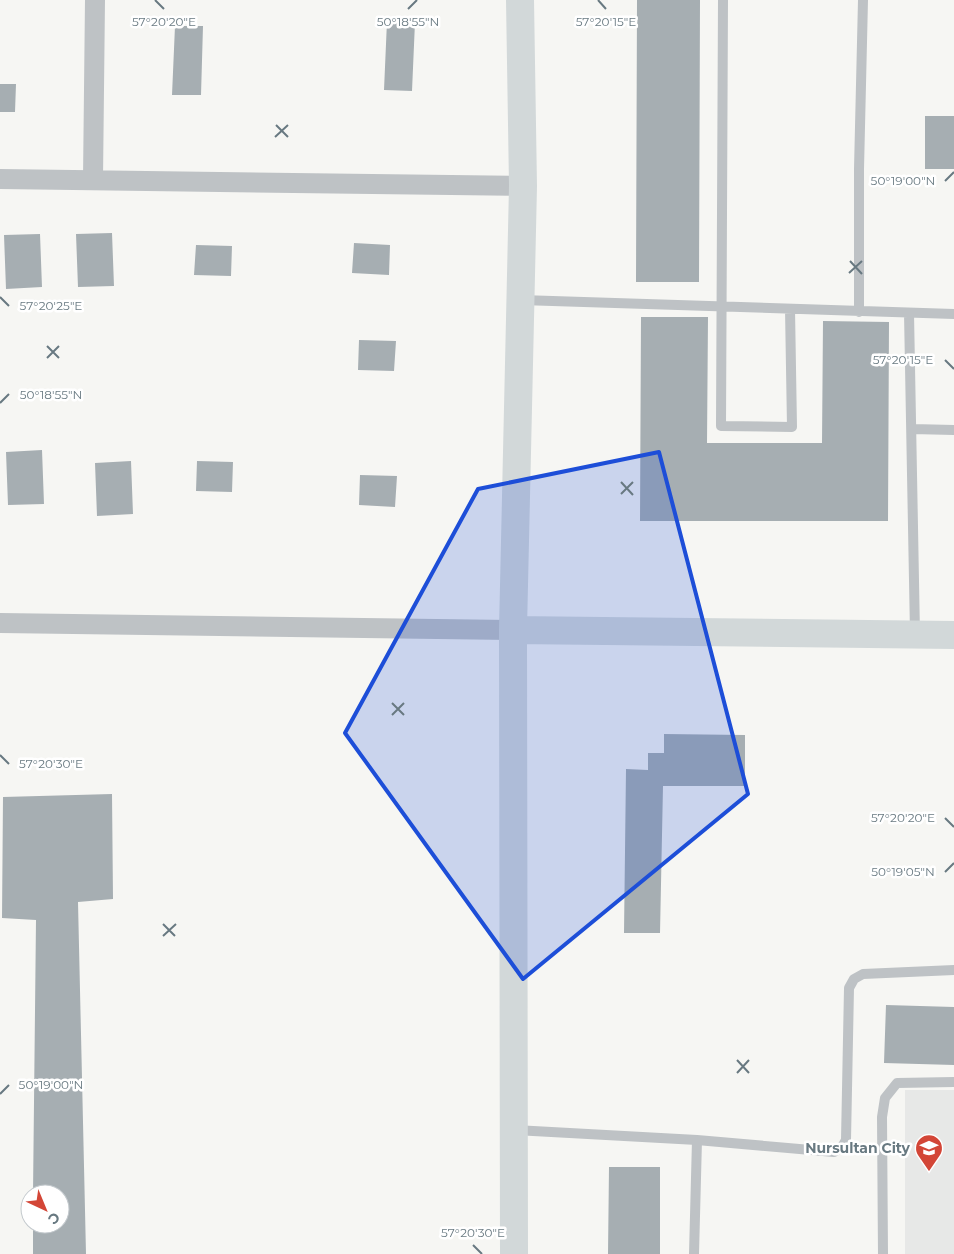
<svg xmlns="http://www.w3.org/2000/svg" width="954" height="1254" viewBox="0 0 954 1254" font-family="Montserrat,sans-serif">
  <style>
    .built { fill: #e7e8e7 }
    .building { fill: #a6aeb2 }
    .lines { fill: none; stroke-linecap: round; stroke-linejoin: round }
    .lane { stroke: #bec2c5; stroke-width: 10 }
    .street { stroke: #bec2c5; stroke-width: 20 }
    .secondary { stroke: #d2d8d9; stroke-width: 28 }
    .marked { fill: #1d4ed8; fill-opacity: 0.2; stroke: #1d4ed8; stroke-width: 4; stroke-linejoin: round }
    .ticks { fill: none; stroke: #687981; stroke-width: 2 }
    .labels { text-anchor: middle; stroke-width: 5; stroke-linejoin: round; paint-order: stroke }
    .poi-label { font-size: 14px; font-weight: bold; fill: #687981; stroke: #fff; text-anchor: end }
    .ticks-label { font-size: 12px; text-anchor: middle; fill: #687981; stroke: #fff; stroke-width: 5; stroke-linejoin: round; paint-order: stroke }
  </style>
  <rect width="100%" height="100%" fill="#f6f6f3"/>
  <!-- built -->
  <path class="built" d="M905,1090H954V1254H905Z"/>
  <!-- building -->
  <path class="building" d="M637,0H700L699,282H636Z
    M387,21L415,22L412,91L384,90Z
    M175,26H203L201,95H172Z
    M0,84H16L15,112H0Z
    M925,116H954V169H925Z
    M112,233L114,286L78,287L76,234Z
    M40,234L42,287L6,289L4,235Z
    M354,243L390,245L389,275L352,273Z
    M196,245L232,246L231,276L194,275Z
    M641,317H708L707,443H822L823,321L889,322L888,521H640Z
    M359,340L396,341L394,371L358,370Z
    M42,450L44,504L8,505L6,452Z
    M131,461L133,514L97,516L95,463Z
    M197,461L233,462L232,492L196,491Z
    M360,475L397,476L395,507L359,505Z
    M664,734L745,735V786H663L660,933H624L626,769L648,770V753H664Z
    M112,794L113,899L78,902L86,1254H33V1224H60V1194H33L36,920L2,918L3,797Z
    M886,1005L954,1007V1065L884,1063Z
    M609,1167H660V1254H608Z"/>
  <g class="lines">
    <!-- lane -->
    <path class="lane" d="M723,0L721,426L792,427L790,309
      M521,300L954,314
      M859,312V169L863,0
      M909,313L915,634
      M912,429L954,430
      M515,1130L697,1140L834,1152L842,1147L846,1140L849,988L854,979L863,974L954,970
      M694,1254L697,1140
      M883,1254L882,1117L885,1098L897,1083L954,1082"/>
    <!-- street -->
    <path class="street" d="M0,179L523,186
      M93,179L95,0
      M0,623L513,630"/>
    <!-- secondary -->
    <path class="secondary" d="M513,630L954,635
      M514,1254L513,630L523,186L520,0"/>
  </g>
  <!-- marked area -->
  <path class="marked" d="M659,452L748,794L523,979L345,733L478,489Z"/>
  <!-- ticks -->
  <path class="ticks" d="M155,0L164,9M598,0L606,9M408,9L417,0M276,125L288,137M275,137L288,125M945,181L954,172M850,261L862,274M849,273L862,261M0,297L9,306M47,346L59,358M47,358L59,346M945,360L954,369M0,403L9,394M621,482L633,495M621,494L633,482M392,703L404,715M392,715L404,703M0,755L9,764M945,818L954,827M945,872L954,863M163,924L175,936M163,936L176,924M737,1060L749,1073M737,1073L749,1060M0,1094L9,1085M473,1245L482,1254"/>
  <!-- icons -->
  <defs>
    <g id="school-pin" transform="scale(1.4375)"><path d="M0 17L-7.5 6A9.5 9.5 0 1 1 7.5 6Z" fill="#d34637" stroke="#fff"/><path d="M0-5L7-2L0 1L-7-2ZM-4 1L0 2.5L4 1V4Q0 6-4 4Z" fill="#fff"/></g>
  </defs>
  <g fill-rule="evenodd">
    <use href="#school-pin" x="929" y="1148"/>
  </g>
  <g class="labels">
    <!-- poi labels -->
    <g class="poi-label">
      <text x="910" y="1153">Nursultan City</text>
    </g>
  </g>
  <g class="ticks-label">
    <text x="408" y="26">50°18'55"N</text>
    <text x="164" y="26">57°20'20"E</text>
    <text x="606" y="26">57°20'15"E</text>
    <text x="903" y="185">50°19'00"N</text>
    <text x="51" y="310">57°20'25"E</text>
    <text x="903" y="364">57°20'15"E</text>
    <text x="51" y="399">50°18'55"N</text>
    <text x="51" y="768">57°20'30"E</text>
    <text x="903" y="822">57°20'20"E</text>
    <text x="903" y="876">50°19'05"N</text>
    <text x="51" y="1089">50°19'00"N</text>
    <text x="473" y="1237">57°20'30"E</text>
  </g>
  <!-- north arrow -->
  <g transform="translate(45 1209) rotate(136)"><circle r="24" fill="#ffffff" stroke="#c3c9cd"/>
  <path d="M0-4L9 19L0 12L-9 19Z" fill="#d34637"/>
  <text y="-8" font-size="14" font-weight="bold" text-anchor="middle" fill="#687981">С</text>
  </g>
</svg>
